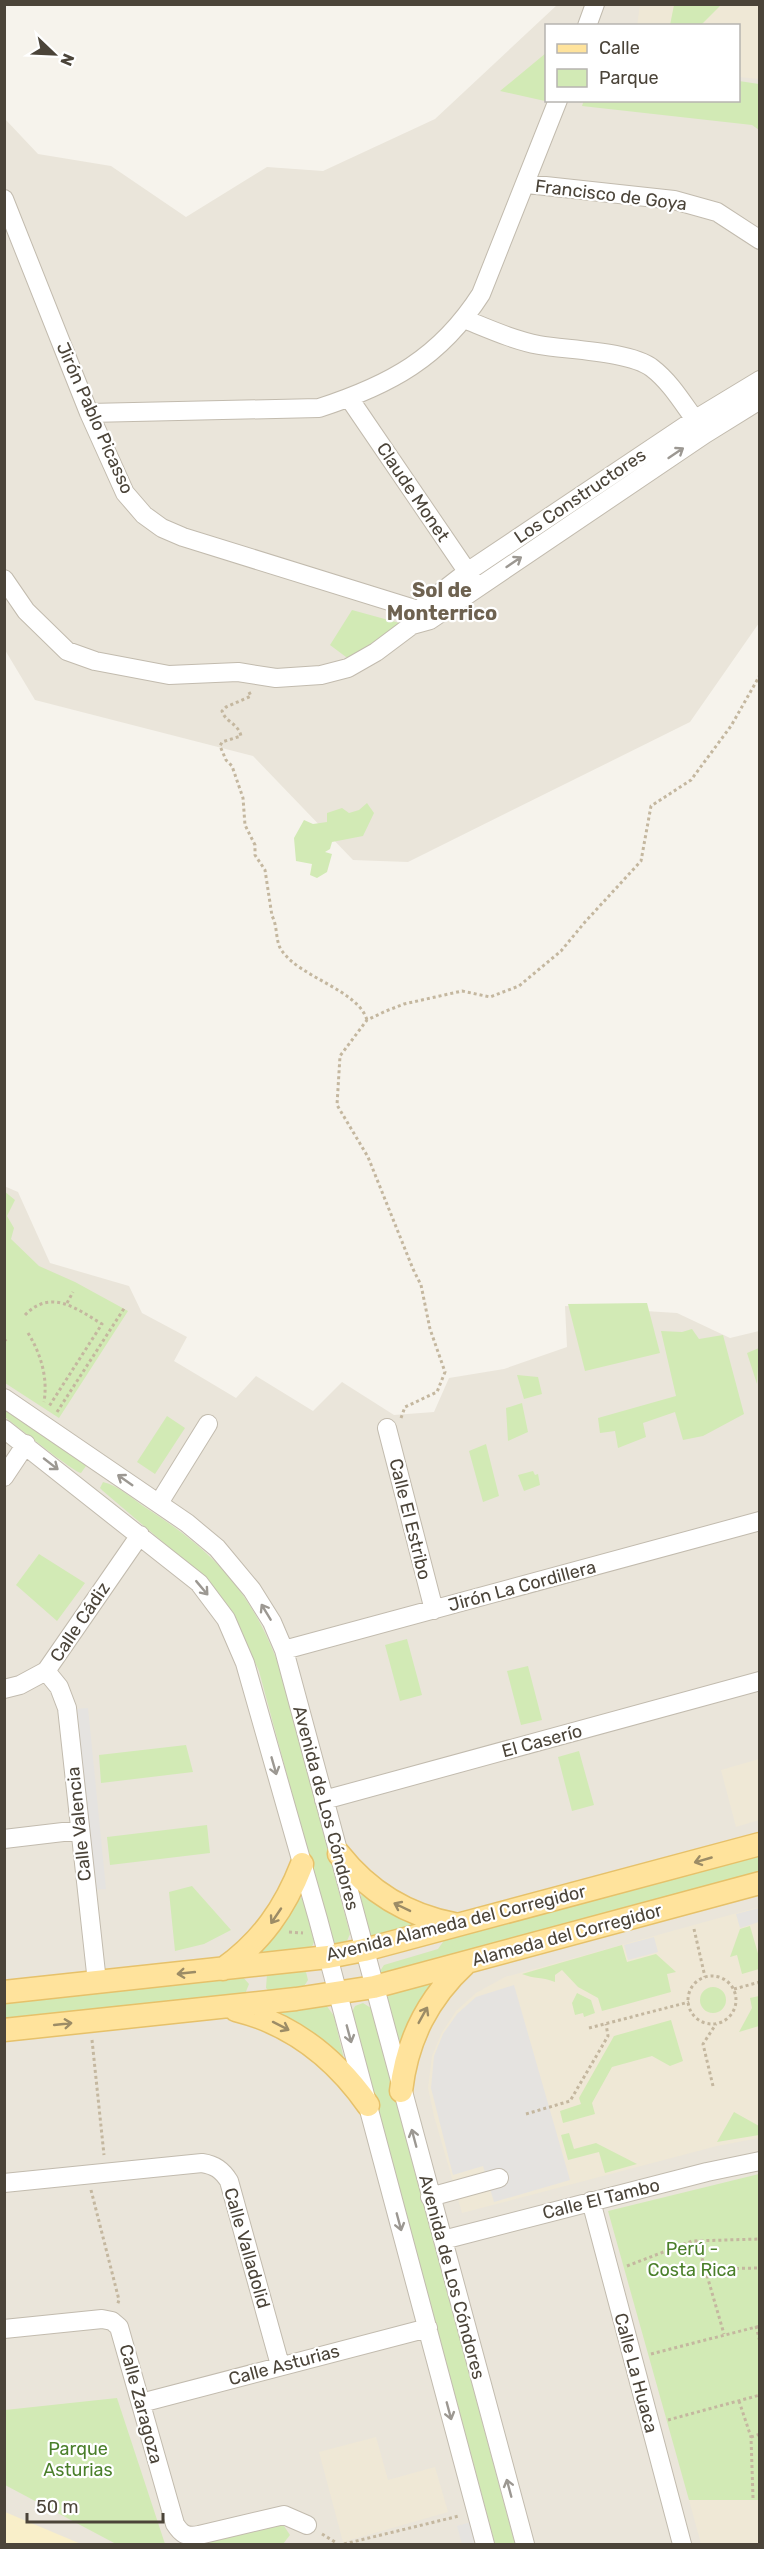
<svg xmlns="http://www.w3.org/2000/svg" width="764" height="2549" viewBox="0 0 764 2549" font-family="Rubik,sans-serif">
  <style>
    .residential { fill: #eae5da; fill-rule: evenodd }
    .education { fill: #efe8d6 }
    .green { fill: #d2eab5 }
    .sand { fill: #f9efc9 }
    .parking { fill: #e5e3e0 }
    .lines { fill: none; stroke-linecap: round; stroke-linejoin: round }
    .minor-casing { stroke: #c2bbae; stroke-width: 20 }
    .major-casing { stroke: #e6c16a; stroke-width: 25 }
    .path { stroke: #c4b79f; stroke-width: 3; stroke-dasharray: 3 3; stroke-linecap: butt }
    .minor { stroke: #fff; stroke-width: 18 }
    .major { stroke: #ffe39c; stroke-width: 22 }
    .oneway { stroke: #9c9892 }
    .oneway2 { stroke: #9c8c66 }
    .labels { text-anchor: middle; stroke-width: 4.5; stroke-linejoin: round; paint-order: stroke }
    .street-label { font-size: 18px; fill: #4b4439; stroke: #fff }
    .park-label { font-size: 18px; fill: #4a7f2a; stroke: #fff }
    .neighbourhood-label { font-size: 20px; font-weight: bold; fill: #6e6250; stroke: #fff }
  </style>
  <rect width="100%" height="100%" fill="#f6f3ec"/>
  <!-- residential -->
  <path class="residential" d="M557,5H759V623L690,722L408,862L353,860L253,756L35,700L5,650V119L38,154L111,166L186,217L267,167L323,171L435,119ZM546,26H738V100H546Z
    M4,1186L18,1192L50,1263L129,1286L142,1313L187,1337L174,1361L236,1398L256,1376L313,1411L342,1382L394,1415L434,1412L449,1378L504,1369L567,1347L565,1306L677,1313L730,1338L759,1331V2544H5Z"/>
  <!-- education -->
  <path class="education" d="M640,5H759V79L739,77L738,26H637Z
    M759,1759V1820L736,1827L721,1770Z
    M759,1907V2138L717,2146L462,2213L434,2116L428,2088L432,2056L442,2032L456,2011L476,1993L505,1977Z
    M376,2437L388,2480L435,2467L448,2512L343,2542L319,2452Z
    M689,2500H759V2544H701Z"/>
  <!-- green -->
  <path class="green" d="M674,5V4L721,5L701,25H670Z
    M546,53L545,101L500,91Z
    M739,81L759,84V130L752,125L582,106L584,100H738Z
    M352,610L403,624L350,660L330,645Z
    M367,803L374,813L363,836L332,842L330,849L325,852L332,854L327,872L317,878L310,875L312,864L296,861L294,838L304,820L313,824L327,822V813L342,808L349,813L359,810Z
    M4,1191L15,1200L7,1216L14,1228L11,1239L39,1266L75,1282L128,1311L59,1418L5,1383Z
    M647,1303L660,1353L585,1371L568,1304Z
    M692,1329L699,1339L723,1335L744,1414L703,1436L683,1440L675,1412L643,1423L646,1437L618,1448L615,1431L600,1433L598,1418L676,1396L661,1331L682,1332Z
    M759,1348L757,1384L747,1353Z
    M517,1375L538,1377L542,1394L524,1399Z
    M522,1403L528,1432L508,1441L506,1408Z
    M4,1409L85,1463L86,1466L81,1473C75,1473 15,1425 5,1417Z
    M167,1416L185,1428L155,1474L137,1462Z
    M486,1444L499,1496L483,1502L469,1451Z
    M533,1471L535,1475L538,1474L540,1485L524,1491L518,1475Z
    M103,1482C118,1485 134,1500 146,1508C215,1552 253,1593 281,1671L350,1934L346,1943L336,1944L331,1939L259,1671L234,1617L205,1578L103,1491L100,1488Z
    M39,1554L85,1583L57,1621L16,1585Z
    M407,1639L422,1695L400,1701L385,1645Z
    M528,1666L542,1720L521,1725L507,1671Z
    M186,1745L193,1772L101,1783L99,1755Z
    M579,1751L594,1805L572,1811L558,1757Z
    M207,1825L210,1853L110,1865L107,1837Z
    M759,1854V1875L382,1975L380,1971L384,1965L438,1949L445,1939Z
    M192,1886L231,1930L204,1944L175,1951L169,1892Z
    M362,1894L415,1922L416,1926L370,1937L360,1898Z
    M298,1896L303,1899L314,1942L311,1949L262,1954L261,1951Z
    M750,1926L759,1957V1969L742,1974L737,1955L730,1957L740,1929Z
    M622,1945L627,1962L656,1954L676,1972L667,1974L671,1992L602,2011L598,1998L578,1987L562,1970L555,1975V1982C543,1977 534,1979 522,1974Z
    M303,1970L306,1972L308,1980L303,1988L269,1991L266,1988L267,1974Z
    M242,1976L249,1984L245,1994L5,2021L4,2001Z
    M433,1983L401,2039L399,2041L387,2000L389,1994Z
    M700 2000a13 13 0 1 1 26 0a13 13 0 1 1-26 0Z
    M577,1993L591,2000L595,2013L584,2017L583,2013L575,2015L572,2003Z
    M759,1996V2026L739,2032L752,2008L750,1998Z
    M363,2003L371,2008L515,2544H495L352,2012L355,2006Z
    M326,2005L334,2016L344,2059L269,2011Z
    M671,2020L683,2061L670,2066L652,2056L612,2067L592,2103L595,2114L563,2123L560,2111L581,2104L579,2098L614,2036Z
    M734,2112L759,2126V2135L717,2142Z
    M569,2133L574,2149L596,2143L637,2164L605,2173L599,2152L568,2160L561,2135Z
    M759,2174V2500H689L608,2211Z
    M117,2398L165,2544H116L5,2485V2410Z
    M282,2523L290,2535L283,2544H183L185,2538Z"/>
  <!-- sand -->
  <path class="sand" d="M5,2512L81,2544H5Z"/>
  <!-- parking -->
  <path class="parking" d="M88,1708L106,1889L92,1890L74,1709Z
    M759,1908V1922L740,1928L736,1914Z
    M654,1937L658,1952L628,1960L624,1945Z
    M514,1985L570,2180L494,2202L483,2166L453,2175L431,2088L434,2056L443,2034L457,2014L476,1997Z
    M471,2522L477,2544H462L457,2526Z"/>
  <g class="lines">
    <!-- minor casing -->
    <g class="minor-casing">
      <path id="minor" d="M587,26L595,4
        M527,184L674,200L717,212L760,240
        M4,199L89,413L125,493L144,515L162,528L183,537L418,610L430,620
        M464,319C489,329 513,340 539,345C567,350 630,351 652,368C673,384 686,409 702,429
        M349,398L473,580
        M89,413L319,408C390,385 440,358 481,294L558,100
        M4,579L26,611L67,651L95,661L169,675L238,672L276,678L321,675L348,668L376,652L412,625L430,620L705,434L760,400
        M414,621L418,610L467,572L694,420L760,380
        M4,1398L187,1523L217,1548L252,1590L272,1622L284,1650L525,2544
        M387,1428L434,1610
        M4,1429L199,1583L226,1619L245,1663L318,1919L485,2544
        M4,1477L26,1444
        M159,1503L208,1424
        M284,1650L760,1521
        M46,1671L59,1687L67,1708L97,1982
        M4,1689L20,1685L46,1671L140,1535
        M324,1800L760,1681
        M4,1839L80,1830
        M4,2183L202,2163C215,2165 222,2170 229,2181L280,2365
        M430,2197L499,2178
        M591,2201L682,2544
        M443,2240L707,2172L760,2161
        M4,2329L102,2319L112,2321L119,2327L175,2524C182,2535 187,2537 199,2535L284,2515L307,2525
        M141,2403L428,2328"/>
    </g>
    <!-- major casing -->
    <g class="major-casing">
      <path id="major" d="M339,1854C369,1892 406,1915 454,1924
        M223,1969C262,1941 285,1908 302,1864
        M4,1992L328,1957L364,1950L760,1844
        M236,2010C292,2024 335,2058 368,2105
        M4,2030L296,1999L374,1987L760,1883
        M401,2091C407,2039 428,1998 466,1963"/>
    </g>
    <!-- path -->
    <path class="path" d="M249,692L251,696L249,697L226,707L222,711C225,722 238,723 241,736L222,742L220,746L226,760L232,766L243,798L245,825L255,845V855L265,870L272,916C278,926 275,942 282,951C301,978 358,990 367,1020
      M67,1303L73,1292
      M25,1315C51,1288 77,1309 102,1324L48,1408
      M28,1333C41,1354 48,1378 44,1402
      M4,1341L8,1338
      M57,1412L125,1307
      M401,1418L405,1407L437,1392L445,1372L430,1329L421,1285L413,1269L368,1157L337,1105L340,1056L367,1020L386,1011L404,1004L462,991L490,997L519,986L561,951L585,922L641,861L651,806L691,780L731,726L760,675
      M694,1929L705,1977
      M289,1932L303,1933
      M688 2000a24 24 0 1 1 48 0a24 24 0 1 1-48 0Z
      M734,1989L760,1982
      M589,2028L689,2002
      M92,2040L104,2155
      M713,2086L703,2044L716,2024
      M526,2114L570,2101L608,2036L606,2024
      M91,2190L119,2300L117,2306
      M697,2241L724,2334
      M627,2266L692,2241L760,2239
      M706,2269L760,2268
      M756,2326L760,2342
      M651,2354L760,2326
      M739,2401L751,2437L753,2498
      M668,2420L760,2395
      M751,2437L760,2434
      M322,2534L335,2542L336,2544
      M344,2544L459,2516"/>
    <!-- minor -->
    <use href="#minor" class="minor"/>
    <!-- major -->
    <use href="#major" class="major"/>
  </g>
  <!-- one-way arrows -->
  <defs><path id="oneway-shaft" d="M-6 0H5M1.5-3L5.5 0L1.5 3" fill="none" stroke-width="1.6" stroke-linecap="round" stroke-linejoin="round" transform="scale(1.5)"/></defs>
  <g class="oneway">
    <use href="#oneway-shaft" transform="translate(676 453) rotate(-34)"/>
    <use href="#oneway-shaft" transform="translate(514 562) rotate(-34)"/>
    <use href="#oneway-shaft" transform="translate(51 1464) rotate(38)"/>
    <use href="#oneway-shaft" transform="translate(125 1480) rotate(-145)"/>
    <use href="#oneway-shaft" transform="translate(202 1588) rotate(50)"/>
    <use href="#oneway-shaft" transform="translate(266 1612) rotate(-121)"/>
    <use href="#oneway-shaft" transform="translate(274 1766) rotate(74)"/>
    <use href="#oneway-shaft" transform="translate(349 2034) rotate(75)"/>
    <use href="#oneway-shaft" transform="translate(414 2138) rotate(-105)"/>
    <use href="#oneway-shaft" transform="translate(399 2222) rotate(75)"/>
    <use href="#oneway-shaft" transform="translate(449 2411) rotate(75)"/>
    <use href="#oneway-shaft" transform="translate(509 2488) rotate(-105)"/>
  </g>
  <g class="oneway2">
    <use href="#oneway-shaft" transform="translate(703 1860) rotate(164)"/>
    <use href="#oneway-shaft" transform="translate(402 1907) rotate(-154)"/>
    <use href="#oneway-shaft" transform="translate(276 1916) rotate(124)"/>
    <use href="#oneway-shaft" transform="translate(186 1973) rotate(174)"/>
    <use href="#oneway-shaft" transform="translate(423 2015) rotate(-61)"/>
    <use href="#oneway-shaft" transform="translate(63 2024) rotate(-6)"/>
    <use href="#oneway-shaft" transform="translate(281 2026) rotate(27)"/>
  </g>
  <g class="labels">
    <!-- street labels -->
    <g class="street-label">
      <text transform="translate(611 195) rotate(7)" y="6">Francisco de Goya</text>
      <text transform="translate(95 418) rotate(66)" y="6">Jirón Pablo Picasso</text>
      <text transform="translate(413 492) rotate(56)" y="6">Claude Monet</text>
      <text transform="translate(580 496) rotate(-34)" y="6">Los Constructores</text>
      <text transform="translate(410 1519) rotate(76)" y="6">Calle El Estribo</text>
      <text transform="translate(522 1586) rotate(-15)" y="6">Jirón La Cordillera</text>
      <text transform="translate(80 1622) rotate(-56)" y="6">Calle Cádiz</text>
      <text transform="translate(542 1741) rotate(-15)" y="6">El Caserío</text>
      <text transform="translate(326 1808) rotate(75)" y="6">Avenida de Los Cóndores</text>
      <text transform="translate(79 1824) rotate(-96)" y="6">Calle Valencia</text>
      <text transform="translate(456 1923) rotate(-14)" y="6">Avenida Alameda del Corregidor</text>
      <text transform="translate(567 1935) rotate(-15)" y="6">Alameda del Corregidor</text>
      <text transform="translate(601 2199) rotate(-14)" y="6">Calle El Tambo</text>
      <text transform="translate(247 2248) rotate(74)" y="6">Calle Valladolid</text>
      <text transform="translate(452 2277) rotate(75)" y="6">Avenida de Los Cóndores</text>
      <text transform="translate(284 2365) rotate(-15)" y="6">Calle Asturias</text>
      <text transform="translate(636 2373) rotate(75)" y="6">Calle La Huaca</text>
      <text transform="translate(141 2404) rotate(75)" y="6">Calle Zaragoza</text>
    </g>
    <!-- park labels -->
    <g class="park-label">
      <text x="692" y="2255">Perú -<tspan x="692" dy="21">Costa Rica</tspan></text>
      <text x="78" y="2455">Parque<tspan x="78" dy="21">Asturias</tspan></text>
    </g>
    <!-- neighbourhood labels -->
    <g class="neighbourhood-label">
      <text x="442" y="597">Sol de<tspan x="442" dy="23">Monterrico</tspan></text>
    </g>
  </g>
  <!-- border -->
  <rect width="764" height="2549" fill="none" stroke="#4b4439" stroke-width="12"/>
  <!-- legend -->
  <rect x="545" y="24" width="195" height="78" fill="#ffffff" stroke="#b7b4b0" stroke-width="1.5"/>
  <rect x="557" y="44" width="30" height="9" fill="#ffe39c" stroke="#b7b4b0" stroke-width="1.5"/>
  <text x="599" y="54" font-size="18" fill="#4b4439">Calle</text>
  <rect x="557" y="69" width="30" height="18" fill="#d2eab5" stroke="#b7b4b0" stroke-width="1.5"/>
  <text x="599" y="84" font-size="18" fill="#4b4439">Parque</text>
  <!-- north arrow -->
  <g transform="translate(54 54) rotate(113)" stroke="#ffffff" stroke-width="4.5" paint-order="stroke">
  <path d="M0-4.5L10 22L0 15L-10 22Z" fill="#4b4439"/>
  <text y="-9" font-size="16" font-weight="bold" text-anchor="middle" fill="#4b4439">N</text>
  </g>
  <!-- scale -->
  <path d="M27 2513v9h136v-9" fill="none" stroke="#4b4439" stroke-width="3"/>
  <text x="36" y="2513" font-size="18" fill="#4b4439" stroke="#ffffff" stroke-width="4.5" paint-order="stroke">50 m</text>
</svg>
